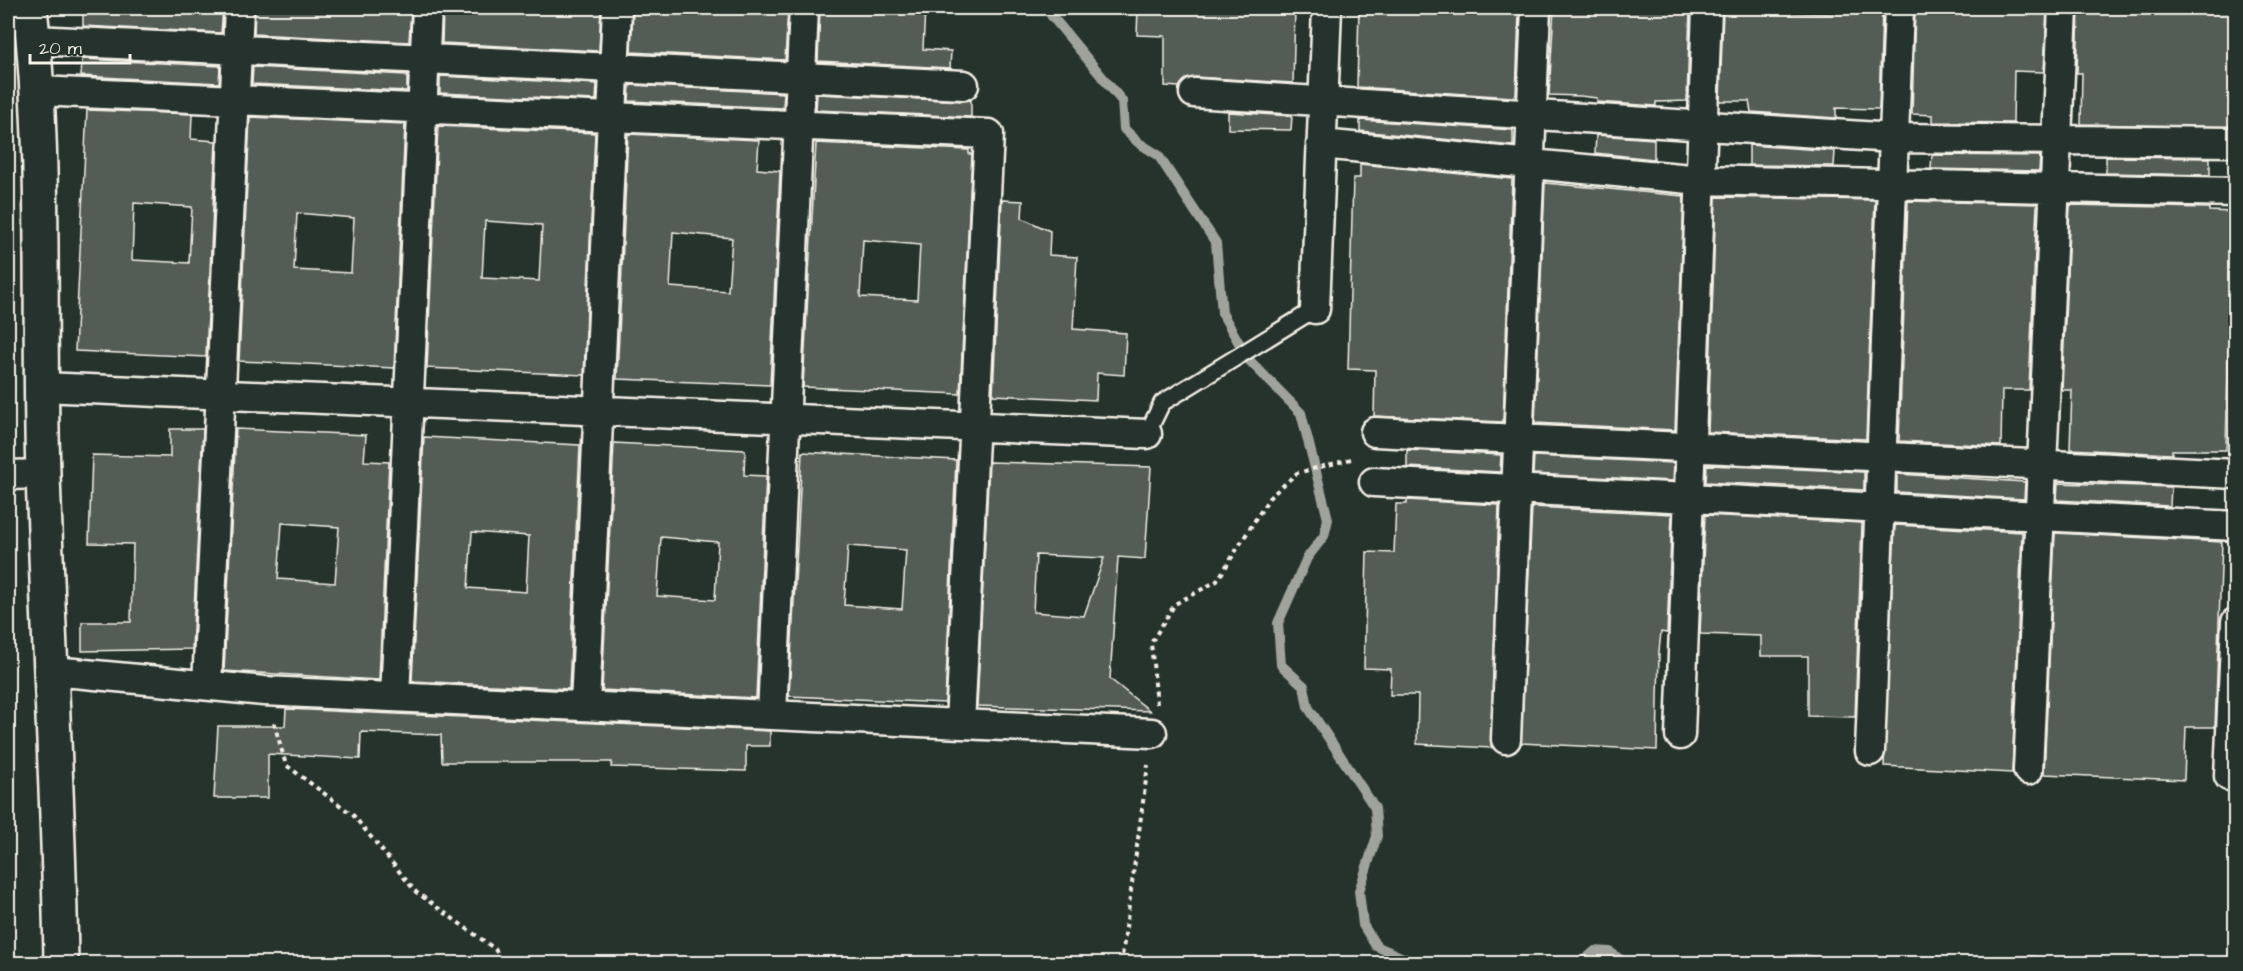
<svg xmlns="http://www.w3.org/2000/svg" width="2243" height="971" viewBox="0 0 2243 971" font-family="'Architects Daughter',sans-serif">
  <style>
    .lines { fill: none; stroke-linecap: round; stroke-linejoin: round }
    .stream { stroke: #9fa39b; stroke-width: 10 }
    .building { fill: #525c55; stroke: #f4f1e8; stroke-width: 1.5; fill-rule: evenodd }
    .service-casing { stroke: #f4f1e8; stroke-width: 20 }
    .minor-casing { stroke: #f4f1e8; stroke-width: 33 }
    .tertiary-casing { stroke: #f4f1e8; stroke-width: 38 }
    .path { stroke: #f4f1e8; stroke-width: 4; stroke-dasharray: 4.5 4.5; stroke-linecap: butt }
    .service { stroke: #26332d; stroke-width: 15 }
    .minor { stroke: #26332d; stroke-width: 28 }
    .tertiary { stroke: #26332d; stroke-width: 33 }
  </style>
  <rect width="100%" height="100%" fill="#26332d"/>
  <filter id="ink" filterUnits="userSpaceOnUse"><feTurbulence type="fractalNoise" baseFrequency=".0167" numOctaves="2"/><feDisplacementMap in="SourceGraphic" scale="12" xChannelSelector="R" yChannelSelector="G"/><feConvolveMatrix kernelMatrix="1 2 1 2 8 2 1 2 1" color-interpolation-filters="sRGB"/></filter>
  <g filter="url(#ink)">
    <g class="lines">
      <!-- stream -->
      <path class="stream" d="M1051,8V15L1122,101L1124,129L1139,143L1158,155L1216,243L1222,313L1248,359L1301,413L1328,519L1324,536L1307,558L1278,623L1281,665L1304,686L1308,707L1375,808L1377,836L1359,891L1363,925L1376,946L1417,964
        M1580,964L1595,951L1610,952L1626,964
        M1764,964C1788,958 1809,957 1833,964
        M1966,964L2033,960L2045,964"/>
    </g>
    <!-- building -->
    <path class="building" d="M83,8H223L221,33L83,26Z
      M255,8H411L409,42L254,34Z
      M443,8H601L599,51L442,43Z
      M633,8H788L785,60L631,52Z
      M820,8H925L923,49L951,51L950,68L818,61Z
      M1138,8H1295L1293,83L1195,77L1186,79L1179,87L1165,86V36L1137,35Z
      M1359,8L1519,13L1516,94L1513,97L1357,87Z
      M1554,8L1690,9L1687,101L1656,102V106L1597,102V98L1580,96L1549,95Z
      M1834,8H1882L1879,109L1836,108V118L1751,112L1749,101H1720L1723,10L1834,14Z
      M1915,8H2047L2044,72L2014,71L2013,123L1933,122V115L1912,114Z
      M2079,8L2149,10V8H2235V127L2081,124L2082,73H2077Z
      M82,59L220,66L219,83L81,76Z
      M253,67L407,75V91L252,84Z
      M440,76L597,84L596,100L440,93Z
      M630,85L784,93L783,108L629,101Z
      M817,94L963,101L971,100V117L816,110Z
      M87,110L192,114L191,139L216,141L206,357L75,351ZM134,203L192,207L189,263L132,260Z
      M1228,112L1292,116L1291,130L1228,129Z
      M250,117L405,124L394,368L239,361ZM297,213L354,218L351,273L294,270Z
      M1360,120L1513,130V146L1360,131Z
      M438,126L595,133L584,375L427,368ZM485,221L542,225L539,281L482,278Z
      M628,134L759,140L757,169L780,171L770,385L617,379ZM673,232L732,238L728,291L670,287Z
      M1596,135L1654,139V159L1595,153Z
      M816,143L969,150V154H972L960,394L803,387ZM863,240L920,245L917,300L860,297Z
      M1749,145L1835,151L1834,166L1749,165Z
      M1932,155L2040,156L2039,171L1931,169Z
      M2106,157L2210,158V175L2106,173Z
      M1360,164L1512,179L1503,422L1374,416L1375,370L1348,369L1353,178H1360Z
      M1545,183L1684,196L1675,430L1535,423Z
      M1716,197L1875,200L1866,439L1708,432Z
      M1002,200L1023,201L1022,218L1050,231L1049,255L1077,257L1073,329L1126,333L1124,375L1097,373L1096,400L993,395Z
      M1908,201L2037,204L2029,390H2002L2001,446L1899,441Z
      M2070,205L2209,208V211L2232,212L2226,450H2172V454L2070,449L2072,390H2062Z
      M170,429H203L192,649L82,651V622H131L133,544L89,543L92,455L170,457Z
      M236,429L366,435L364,461L389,462L379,680L224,671ZM282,523L339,527L335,583L278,579Z
      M424,437L580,445L569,689L412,681ZM472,532L529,536L526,592L468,588Z
      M614,443L745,450L744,475L766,476L756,698L602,690ZM661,537L718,542L715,600L657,596Z
      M1407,450L1501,455L1500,472L1407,467Z
      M802,452L956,460L945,703L789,696ZM848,546L906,550L902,609L844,605Z
      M1534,456L1674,463L1673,481L1533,474Z
      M989,462L1151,467L1145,559L1118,557L1110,679L1150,711L977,706ZM1036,555L1104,558L1084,616L1033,612Z
      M1707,465L1864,472V490L1706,482Z
      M1897,474L2025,482L2024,499L1897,492Z
      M2058,483L2171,487L2170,506L2057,500Z
      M1407,500L1499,505L1491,748L1417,744L1418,695H1390L1391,669L1364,668L1367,552L1394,553L1396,504H1407Z
      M1532,507L1672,514L1667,633L1661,632L1659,651L1657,750L1521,743Z
      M1705,515L1862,523L1855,717L1808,716V656H1761V636L1700,634Z
      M1895,525L2022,532L2012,773L1884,766Z
      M2055,533L2222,542L2215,727H2186L2184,780L2044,774Z
      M286,709L770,731V746H746V771L611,767L612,762H442L441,735L361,732L360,759L268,754V798H214L218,726H285Z"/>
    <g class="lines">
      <!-- service casing -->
      <g class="service-casing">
        <path id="service" d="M1147,434L1162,403L1315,309"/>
      </g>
      <!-- minor casing -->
      <g class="minor-casing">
        <path id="minor" d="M34,40L964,85
          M38,91L989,134L960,724
          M1194,93L1894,138L2229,142
          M1321,144L1701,180L2236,192
          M1315,309L1327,8
          M42,387L1147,434
          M1375,432L2236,474
          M8,475L43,474
          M1374,482L2236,526
          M53,671L264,691L1152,733
          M207,685L239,8
          M395,697L427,8
          M585,706L617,8
          M772,715L804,8
          M1680,735L1707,8
          M1506,739L1536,8
          M1870,751L1899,8
          M2028,770L2063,8
          M2229,776L2236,622"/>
      </g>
      <!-- tertiary casing -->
      <g class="tertiary-casing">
        <path id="tertiary" d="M30,8C47,162 38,318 43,473C48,637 59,800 61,964"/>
      </g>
      <!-- path -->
      <path class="path" d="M1157,704L1151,643L1175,604L1217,581L1269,498L1297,473L1351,459
        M274,723L286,765L353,815L416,892L495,949L503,964
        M1121,964L1148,765"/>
      <!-- service -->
      <use href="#service" class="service"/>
      <!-- minor -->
      <use href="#minor" class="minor"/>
      <!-- tertiary -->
      <use href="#tertiary" class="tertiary"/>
    </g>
  </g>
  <!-- margin -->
  <rect width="2243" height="971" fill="none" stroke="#26332d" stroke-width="30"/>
  <rect x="15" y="15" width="2213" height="941" fill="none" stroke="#f4f1e8" stroke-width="2" filter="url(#ink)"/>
  <!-- scale -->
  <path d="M30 54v9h100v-9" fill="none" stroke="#f4f1e8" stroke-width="3"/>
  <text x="39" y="54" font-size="18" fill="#f4f1e8" stroke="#26332d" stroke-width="4.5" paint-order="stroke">20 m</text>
</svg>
